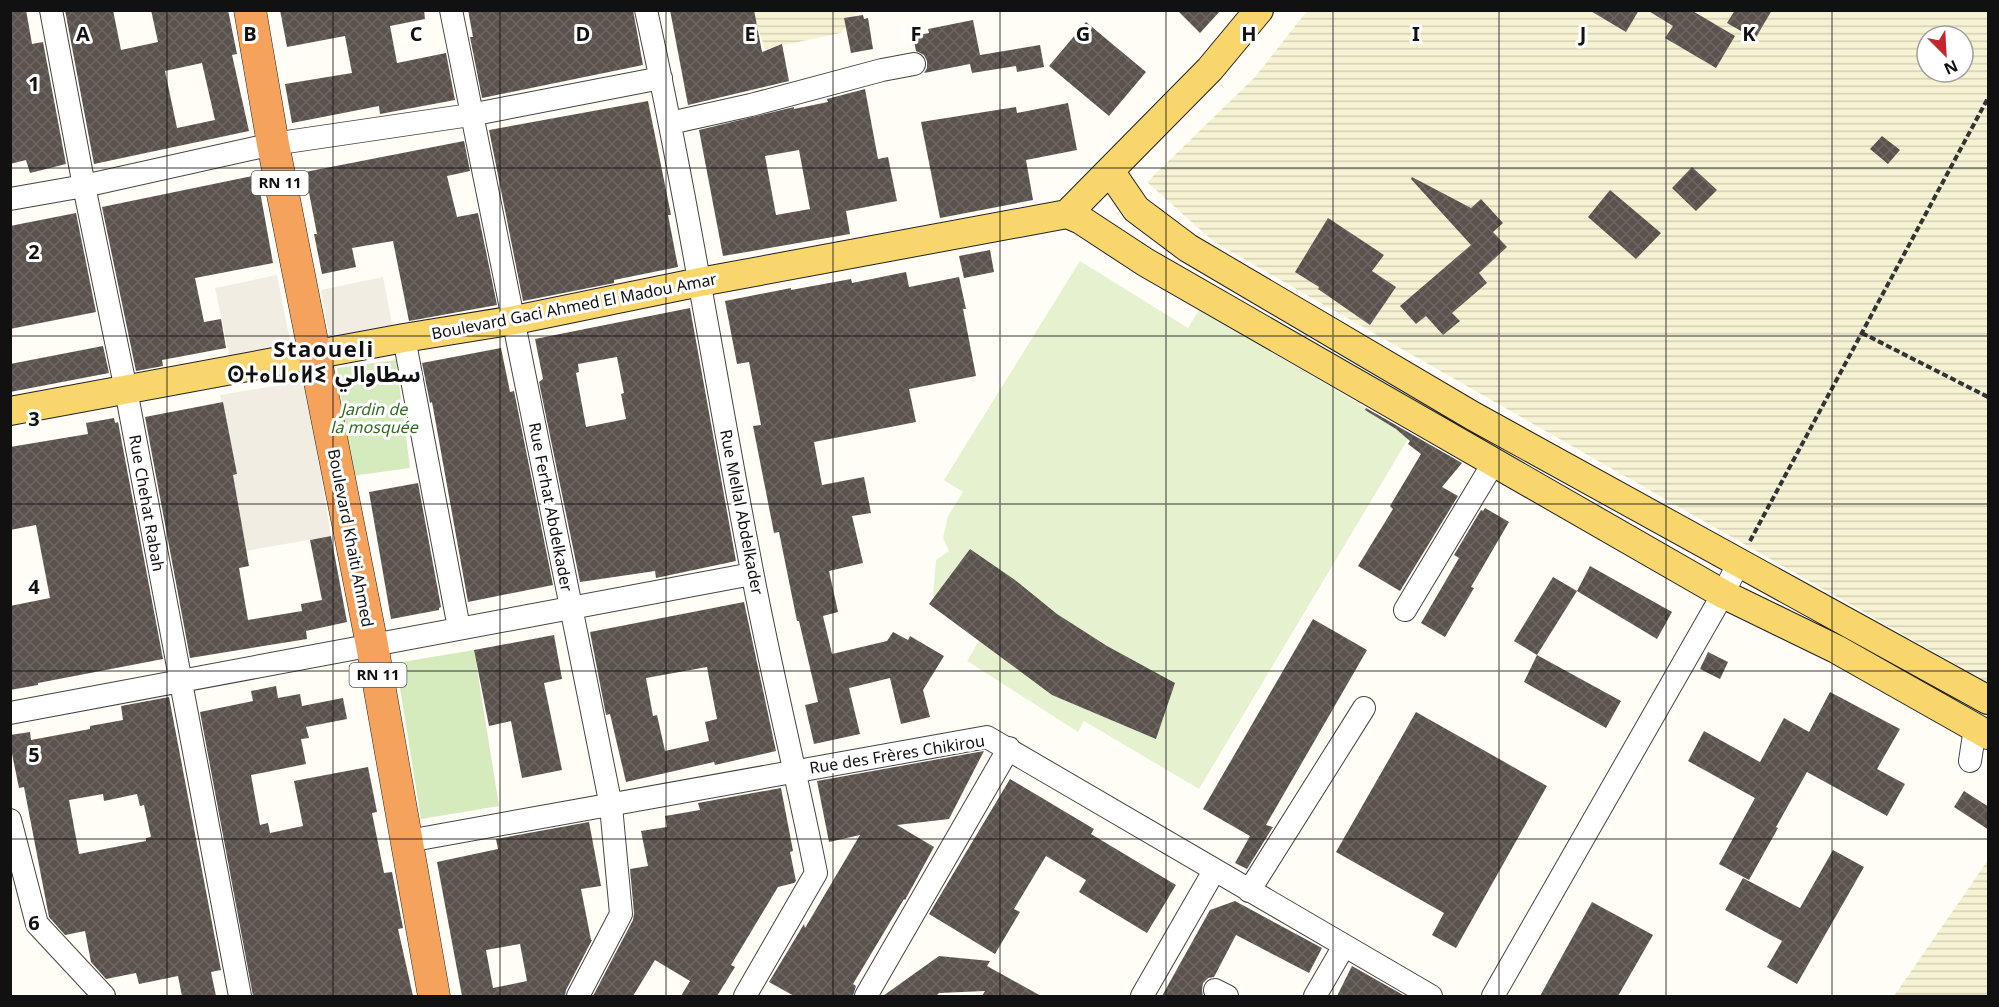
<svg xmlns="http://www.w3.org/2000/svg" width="1999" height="1007" viewBox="0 0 1999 1007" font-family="Georgia,'Noto Sans Arabic','Noto Sans Tifinagh',serif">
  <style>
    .farmland { fill: url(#farmland-rules); fill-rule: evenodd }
    .grass { fill: #d5ebbd }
    .pitch { fill: #e6f2cf }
    .plaza { fill: #f1ede2 }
    .building { fill: url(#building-cross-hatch); fill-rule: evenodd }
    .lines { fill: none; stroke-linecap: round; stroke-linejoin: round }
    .minor-casing { stroke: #444; stroke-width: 24 }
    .major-casing { stroke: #222; stroke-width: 30 }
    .highway-casing { stroke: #222; stroke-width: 33 }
    .path { stroke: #333; stroke-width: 4; stroke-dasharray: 6 3; stroke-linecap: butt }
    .minor { stroke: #fff; stroke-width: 22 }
    .major { stroke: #f9d66b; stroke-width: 28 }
    .highway { stroke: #f5a25d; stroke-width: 32 }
    .grid { fill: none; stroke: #111; stroke-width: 1.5; stroke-opacity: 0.55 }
    .labels { text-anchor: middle; stroke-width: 6; stroke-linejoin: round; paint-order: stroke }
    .shield { fill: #fff; stroke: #585858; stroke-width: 1.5 }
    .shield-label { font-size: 15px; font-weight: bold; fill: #111 }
    .street-label { font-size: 16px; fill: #111; stroke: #fff }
    .park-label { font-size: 16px; font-style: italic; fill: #2f6b1f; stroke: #fff }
    .district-label { font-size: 22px; font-weight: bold; letter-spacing: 1.5px; fill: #111; stroke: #fff }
    .grid-label { font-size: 20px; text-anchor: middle; font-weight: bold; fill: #111; stroke: #fff; stroke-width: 6; stroke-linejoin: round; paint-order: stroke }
  </style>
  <defs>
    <pattern id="farmland-rules" width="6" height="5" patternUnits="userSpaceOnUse" patternTransform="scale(1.5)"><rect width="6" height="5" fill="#f6f3d4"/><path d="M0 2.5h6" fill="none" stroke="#d2cfb5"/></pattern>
    <pattern id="building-cross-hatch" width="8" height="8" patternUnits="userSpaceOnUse" patternTransform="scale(1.5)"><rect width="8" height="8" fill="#5a524d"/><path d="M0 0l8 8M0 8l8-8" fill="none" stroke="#6d6662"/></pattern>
  </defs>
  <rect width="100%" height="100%" fill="#fffdf5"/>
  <!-- farmland -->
  <path class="farmland" d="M752,11H859L841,33L765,49Z
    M1307,11H1988V683L1214,242L1147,182L1255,77ZM1927,36H1963V72H1927Z
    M1988,860V996H1894Z"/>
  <!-- grass -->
  <path class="grass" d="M396,360L410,468L352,476L337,368Z
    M474,650L499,806L421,819L396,663Z"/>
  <!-- pitch -->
  <path class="pitch" d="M1080,261L1188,328L1199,310L1411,434L1199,789L1084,721L1078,732L967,661L979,641L933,596L936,560L949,551L943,538L948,516L963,492L944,480Z"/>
  <!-- plaza -->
  <path class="plaza" d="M277,275L291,346L230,358L215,288Z
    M383,277L393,329L330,341L321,290Z
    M305,381L331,536L246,551L220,395Z"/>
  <!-- building -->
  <path class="building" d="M10,10H26L32,44L43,42L66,164L30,173L26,160L10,164Z
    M65,10H113L121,50L158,42L151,10H228L237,54L232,55L249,131L94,164ZM202,63L215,120L177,128L165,71Z
    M280,10H424L425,19L390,26L397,63L446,53L455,100L380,114L379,106L292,123L285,84L352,73L345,36L287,47Z
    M468,10H633L643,65L482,98L470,37H473Z
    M670,10H754L762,52L782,44L789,81L688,105Z
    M1177,10H1221L1200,33Z
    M1589,10H1639L1626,32Z
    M1647,10H1691L1735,36L1716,68L1665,38L1673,26Z
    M1735,10H1772L1755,39L1727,23Z
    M863,15L864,19L868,18L873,49L851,53L844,18Z
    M973,20L980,55L1040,45L1044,67L1017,72L1016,66L972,73L970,64L924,73L927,68V61L924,55L916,51L913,36L929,33L928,29Z
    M1086,22L1146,72L1109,116L1049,66Z
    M865,89L878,159L888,157L897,201L846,211L850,234L723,256L699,130L794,107V109L828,102L827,99ZM799,150L810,209L776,215L765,156Z
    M648,101L671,215H668L678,267L614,280V283L523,301L489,130Z
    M1068,103L1077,150L1026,160L1033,200L940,218L921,122L1016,107L1017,113Z
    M1882,136L1900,150L1888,164L1870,149Z
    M464,141L470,171L447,176L457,217L478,213L497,305L409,321L393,241L352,248L356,267L322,274L314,234H317L305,172Z
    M1692,167L1717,190L1696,211L1672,188Z
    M257,175L273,263L195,278L204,322L221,319L226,348L162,360L163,366L136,371L102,207Z
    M1412,177L1471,208L1481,199L1503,223L1493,232L1507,247L1479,273L1487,283L1452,313L1460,321L1443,335L1426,316L1416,324L1400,306L1471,245L1411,179Z
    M1610,190L1661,233L1636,259L1588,217Z
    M76,213L96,312L10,329V226Z
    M1328,218L1384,255L1372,271L1396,287L1370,325L1318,289L1319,287L1295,272Z
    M990,250L994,272L964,278L959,256Z
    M906,272L909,287L959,277L966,309H963L976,376L909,389L916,422L814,442L822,485L864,477L871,513L852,516L863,563L829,571L838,612L823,616L832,654L887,641L893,632L908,640L910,636L944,656L923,690L930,717L901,724L890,678L849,688L860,734L814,744L805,705L818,702L799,621H797L779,532L774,533L753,426L761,425L749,362L737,364L725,301L791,288V290L851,279L852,283Z
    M690,308L736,561L656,578L655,571L580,582L539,382L543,379L535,339ZM617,357L624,393L621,394L626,419L586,427L576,373L579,372L578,364Z
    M103,346L109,373L10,392V364Z
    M501,348L510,392L514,391L553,585L468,602L432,402L430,403L422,363Z
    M223,402L237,474L233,475L249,566L239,568L248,620L302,611L301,604L322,600L310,540L331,536L347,622L306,631L307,639L190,658L145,417Z
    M1366,408L1462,463L1442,487L1458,496L1400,591L1358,566L1393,509L1390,506L1421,454L1408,444L1410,441L1396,429L1365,410Z
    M114,418L115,423L118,422L163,659L38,683V685L10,690V606L50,598L36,525L10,530V447L88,434L86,423Z
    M418,483L441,607L439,608V610L391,619L369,492Z
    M1485,508L1509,522L1471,587L1474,588L1445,637L1421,623L1459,558L1454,555L1481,510L1483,511Z
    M970,549L1015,580L1057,614L1107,646L1175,683L1156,739L1052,695L929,604Z
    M1590,566L1672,612L1657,639L1577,591Z
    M1553,577L1577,591L1537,655L1514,641Z
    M744,602L776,751L715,765L714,762L626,782L610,714L606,715L590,632ZM707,667L717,719L705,722L709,741L665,751L657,715L653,716L646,678Z
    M1313,619L1367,650L1266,825L1273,827L1247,869L1235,863L1250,836L1203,809Z
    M554,635L562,679L544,683L562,770L522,778L511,721L489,726L474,650Z
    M1708,652L1728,662L1720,679L1700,669Z
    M1537,655L1621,701L1606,728L1524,682Z
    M276,686L278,698L300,694L302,706L343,698L347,719L306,727L309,738L301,739L306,764L251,775L260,825L268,823L270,833L303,826L294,781L368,767L377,812L372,813L384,873L392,872L403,928L398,929L413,996H253L200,712L253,701L251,691Z
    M1830,692L1900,729L1877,769L1905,784L1887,816L1807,772L1776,827L1778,828L1749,880L1719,864L1755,798L1688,761L1704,731L1760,762L1784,718L1809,732Z
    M169,697L221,970L211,972L216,996H182L178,976L139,984L136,973L106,979L91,962L85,931L65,935L49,917L24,787L19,788L10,744V735L30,732L31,740L90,729V726L123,720L121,706ZM103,794L104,801L137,794L140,806L144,805L151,837L146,838V841L79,854L69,800Z
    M1416,712L1547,786L1456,948L1432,935L1444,913L1336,852Z
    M984,751L949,819L897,825L934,847L905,900L904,899L853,984L856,986L853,996H794L769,982L804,924L805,928L860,835L829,842L817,781Z
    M1010,779L1094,829L1091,834L1176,885L1147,933L1079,892L1086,880L1046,856L1014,909L1020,912L995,954L929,914Z
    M781,788L793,851L790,852L796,881L794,883L778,887L731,965L735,967L717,996H681L690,981L655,960L633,996H593L633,920L634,913L630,869L648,866L641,831L667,827L665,816L700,810L698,803Z
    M1964,791L1989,807V830L1954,807Z
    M589,822L601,886L581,889L591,940H592L566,990L565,996H462L437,862L498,849L496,839ZM520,944L527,981L493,988L486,950Z
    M1833,850L1864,867L1797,984L1767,967L1782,941L1725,910L1743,878L1800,908Z
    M1235,901L1322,948L1309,973L1236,935L1214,977L1208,978L1203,983L1202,990L1203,996H1162L1210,910Z
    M1592,902L1653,935L1618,996H1540Z
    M939,956L990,961L987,966L1041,996H982L985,991L939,993L936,996H883Z
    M1352,966L1359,970L1405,996H1337Z"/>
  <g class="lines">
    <!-- minor casing -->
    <g class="minor-casing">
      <path id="minor" d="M51,10L84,186L126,390L240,996
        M451,10L611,806L621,914L578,996
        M646,10C687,196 716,384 752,571C771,672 796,772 816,873L745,996
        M670,123L751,105L882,70L914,64
        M10,199L84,186L273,144L470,115L661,78
        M404,338L459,628
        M1405,610L1494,462
        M10,713L752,574
        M1970,761L1975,728
        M10,820L37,924L104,996
        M408,841L987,737L1431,996
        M1249,891L1364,708
        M1215,990L1227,996
        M866,996L1009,748
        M1142,996L1214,871
        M1315,996L1344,946
        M1493,996L1723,594L1739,562"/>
    </g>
    <!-- major casing -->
    <g class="major-casing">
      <path id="major" d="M1110,171L1136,209L1188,248L1473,416L1988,700
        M1067,214L1081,220L1145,262L1723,594L1836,649L1988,735
        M1067,214L1210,69L1259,10
        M10,411L404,338L515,320L700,282L1067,214"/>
    </g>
    <!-- highway casing -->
    <g class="highway-casing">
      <path id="highway" d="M250,10L273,144L372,645L434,996"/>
    </g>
    <!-- path -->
    <path class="path" d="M1862,333L1988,397
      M1750,541L1988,98"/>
    <!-- minor -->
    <use href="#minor" class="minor"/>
    <!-- major -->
    <use href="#major" class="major"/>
    <!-- highway -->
    <use href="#highway" class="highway"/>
  </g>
  <!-- grid -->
  <path class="grid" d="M167,10V996M333,10V996M500,10V996M666,10V996M833,10V996M1000,10V996M1166,10V996M1333,10V996M1499,10V996M1666,10V996M1832,10V996M10,168H1988M10,336H1988M10,504H1988M10,671H1988M10,839H1988"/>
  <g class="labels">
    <!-- shield labels -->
    <g class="shield">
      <rect x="251.5" y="171" width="57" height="24" rx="4.5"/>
      <rect x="349.5" y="663" width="57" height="24" rx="4.5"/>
    </g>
    <g class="shield-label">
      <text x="280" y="188">RN 11</text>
      <text x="378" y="680">RN 11</text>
    </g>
    <!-- street labels -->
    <g class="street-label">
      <text transform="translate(574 306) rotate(-11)" y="6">Boulevard Gaci Ahmed El Madou Amar</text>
      <text transform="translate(147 503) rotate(80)" y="6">Rue Chehat Rabah</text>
      <text transform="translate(551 507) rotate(79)" y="6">Rue Ferhat Abdelkader</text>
      <text transform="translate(742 512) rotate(79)" y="6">Rue Mellal Abdelkader</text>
      <text transform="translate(351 538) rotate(79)" y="6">Boulevard Khaiti Ahmed</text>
      <text transform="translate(897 754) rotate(-9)" y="6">Rue des Frères Chikirou</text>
    </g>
    <!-- park labels -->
    <g class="park-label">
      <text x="374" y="415">Jardin de<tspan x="374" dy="18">la mosquée</tspan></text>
    </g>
    <!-- district labels -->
    <g class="district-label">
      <text x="324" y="357">Staoueli<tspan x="324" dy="25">ⵙⵜⴰⵡⴰⵍⵉ سطاوالي</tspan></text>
    </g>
  </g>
  <g class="grid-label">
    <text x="83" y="41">A</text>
    <text x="250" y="41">B</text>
    <text x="416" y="41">C</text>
    <text x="583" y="41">D</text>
    <text x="750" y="41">E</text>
    <text x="916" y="41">F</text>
    <text x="1083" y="41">G</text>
    <text x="1249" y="41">H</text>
    <text x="1416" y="41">I</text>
    <text x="1583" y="41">J</text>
    <text x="1749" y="41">K</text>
    <text x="34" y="91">1</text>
    <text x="34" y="259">2</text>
    <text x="34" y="426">3</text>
    <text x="34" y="594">4</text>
    <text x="34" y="762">5</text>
    <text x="34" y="930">6</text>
  </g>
  <!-- border -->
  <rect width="1999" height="1007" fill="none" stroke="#111111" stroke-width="24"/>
  <!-- north arrow -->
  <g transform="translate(1945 54) rotate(156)"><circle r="28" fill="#ffffff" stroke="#a0a0a0" stroke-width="1.5"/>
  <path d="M0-4.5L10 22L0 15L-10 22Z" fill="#c4262e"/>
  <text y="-9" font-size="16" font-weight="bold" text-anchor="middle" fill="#111111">N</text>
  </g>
</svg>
